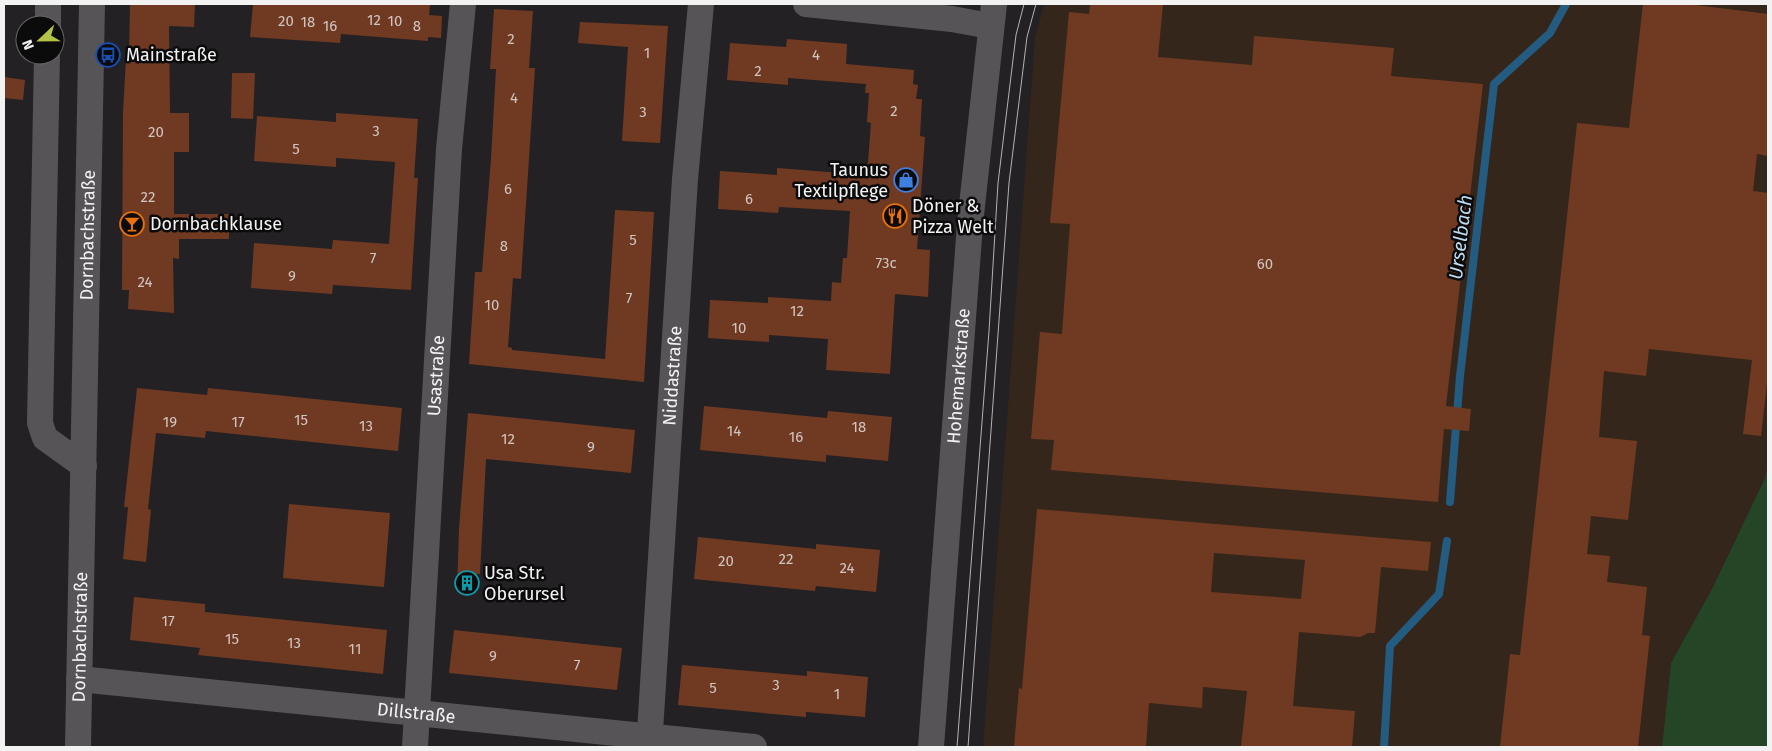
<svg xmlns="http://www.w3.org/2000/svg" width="1772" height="751" viewBox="0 0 1772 751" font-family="'Fira Sans',sans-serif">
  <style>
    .industrial { fill: #34261a }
    .green { fill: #254527 }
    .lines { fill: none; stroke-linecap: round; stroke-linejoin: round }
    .stream { stroke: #245b81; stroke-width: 8 }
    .building { fill: #703a22; fill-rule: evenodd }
    .minor { stroke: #575457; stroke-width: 26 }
    .tram { stroke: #b4b2b4; stroke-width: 1 }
    .labels { text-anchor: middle; stroke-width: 5; stroke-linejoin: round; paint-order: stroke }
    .number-label { font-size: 15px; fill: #d2c4bf }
    .poi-label { font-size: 18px; fill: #f3f2f3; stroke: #0c0b0c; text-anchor: start }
    .street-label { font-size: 18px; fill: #f3f2f3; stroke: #0c0b0c }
    .water-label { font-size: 19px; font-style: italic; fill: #bedcf4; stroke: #0c0b0c }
  </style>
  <rect width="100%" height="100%" fill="#232123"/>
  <!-- industrial -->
  <path class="industrial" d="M1044,4H1768V463L1765,478L1713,587L1671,663L1662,747H983L1035,38Z"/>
  <!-- green -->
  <path class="green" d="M1768,463V747H1662L1671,663L1713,587L1765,478Z"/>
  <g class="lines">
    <!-- stream -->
    <path class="stream" d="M1450,502L1460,376L1494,84L1550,33L1566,4
      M1384,747L1390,646L1439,594L1447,541"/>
  </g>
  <!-- building -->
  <path class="building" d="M130,4H195L194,27L169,26L170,113H189V152H174V214H229V239H179V259L173,258L174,313L128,309L129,290H122L123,113L126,58H129Z
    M253,4H430L429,15L442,16L441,38L428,37V41L341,34L340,43L250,37Z
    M1090,4H1163L1158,57L1252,65L1254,36L1394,48L1391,76L1483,84L1446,406L1471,409L1469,431L1444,429L1438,502L1051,470L1054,440L1031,439L1040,332L1062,334L1070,224L1050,223L1069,12L1089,14Z
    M1643,4H1687L1768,14V156L1757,154L1753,191L1768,193V375L1761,436L1743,434L1752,360L1649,349L1646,376L1604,371L1599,437L1637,441L1628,520L1591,516L1587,554L1610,556L1607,582L1647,587L1642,635L1650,636L1638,747H1500L1510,654L1520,655L1577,123L1629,128Z
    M494,9L533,11L529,68H535L521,279L513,278L508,347L512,348V350L605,359L615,210L654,212L644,382L469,364L475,272H482L491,159L496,69H490Z
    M580,22L668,26L660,143L622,141L628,47L578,43Z
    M787,39L847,44L846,64L914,70L913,84L918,85L916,99H922L920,136L925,137L917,249L930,250L928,297L895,294L890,374L826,370L828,339L769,335V342L708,338L710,300L768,303V297L831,301L832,282L841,283L843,258H847L850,211L779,207L778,213L718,209L720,171L777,175V168L867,175L871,123L867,122L869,93H865L866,84L788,78V85L727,80L730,43L786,47Z
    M232,73H255L253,119L231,118Z
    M4,77L25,80L23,100L4,98Z
    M336,113L418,119L414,178H418L411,290L333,285L332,294L251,288L254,243L332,249L333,240L389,244L395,162L336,158V167L254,161L257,116L336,122Z
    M137,388L207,395L208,388L402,408L398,451L206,431L205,438L156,433L148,509L151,510L146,562L123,559L128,507H124Z
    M704,406L827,418L828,411L892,417L888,461L826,455V462L700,450Z
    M468,413L635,430L631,473L486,459L480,574H477L476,593L457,592L459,529Z
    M289,504L390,513L384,587L283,578Z
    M1037,509L1431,542L1428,571L1381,567L1375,633H1368L1360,637L1299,632L1293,706L1355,711L1352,747H1241L1247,691L1203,687L1202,708L1149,703L1146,747H1014L1019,688L1022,689ZM1214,553L1305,560L1301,599L1211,592Z
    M698,537L816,549V544L880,550L876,592L816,586L815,591L694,579Z
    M134,597L205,604V612L387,630L383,674L198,655L200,648L130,640Z
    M454,630L622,648L617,690L449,673Z
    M682,665L807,676V671L868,677L865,717L806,712V717L678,705Z"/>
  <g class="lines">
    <!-- minor -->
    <g class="minor">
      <path d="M806,4L952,19L990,26"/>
      <path d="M48,25V4"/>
      <path d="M47,55L40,423L45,438L84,466"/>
      <path id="s1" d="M79,679L754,747"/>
      <path id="s2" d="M78,747L92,4"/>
      <path id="s3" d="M415,747L449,149L463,4"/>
      <path id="s4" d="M649,747L685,179L701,4"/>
      <path id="s5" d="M931,747L970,224L994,4"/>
    </g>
    <!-- tram -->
    <path class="tram" d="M957,747L989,331L998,183L1016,35L1024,4
      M968,747L1009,183L1027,37L1036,4"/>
  </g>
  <!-- icons -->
  <defs>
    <g id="bus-ring" transform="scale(1.25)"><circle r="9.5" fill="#0c0b0c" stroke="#1a4fb4" stroke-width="1.5"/><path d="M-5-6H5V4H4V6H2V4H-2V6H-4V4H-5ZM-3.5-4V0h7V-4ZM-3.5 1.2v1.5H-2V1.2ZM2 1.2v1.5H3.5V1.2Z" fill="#1a4fb4"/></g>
    <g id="shop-ring" transform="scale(1.25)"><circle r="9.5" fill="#0c0b0c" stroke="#3f7fe0" stroke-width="1.5"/><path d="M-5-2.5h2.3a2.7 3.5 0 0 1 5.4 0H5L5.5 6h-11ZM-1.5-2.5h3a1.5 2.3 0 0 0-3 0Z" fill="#3f7fe0"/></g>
    <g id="restaurant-ring" transform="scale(1.25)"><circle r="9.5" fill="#0c0b0c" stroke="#e8710a" stroke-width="1.5"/><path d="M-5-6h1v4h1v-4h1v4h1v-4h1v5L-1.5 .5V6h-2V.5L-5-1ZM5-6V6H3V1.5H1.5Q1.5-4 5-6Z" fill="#e8710a"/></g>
    <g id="bar-ring" transform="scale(1.25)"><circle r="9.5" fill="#0c0b0c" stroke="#e8710a" stroke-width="1.5"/><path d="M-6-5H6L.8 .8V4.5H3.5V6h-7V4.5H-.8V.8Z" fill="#e8710a"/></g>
    <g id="building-ring" transform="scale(1.25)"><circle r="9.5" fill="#0c0b0c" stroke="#0f9aa8" stroke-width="1.5"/><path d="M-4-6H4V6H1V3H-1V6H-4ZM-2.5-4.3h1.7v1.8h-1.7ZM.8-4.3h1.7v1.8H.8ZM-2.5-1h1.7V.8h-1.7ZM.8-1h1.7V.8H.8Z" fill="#0f9aa8"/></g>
  </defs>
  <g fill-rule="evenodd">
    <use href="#bus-ring" x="108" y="55"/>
    <use href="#shop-ring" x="906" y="180"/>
    <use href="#restaurant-ring" x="895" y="216"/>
    <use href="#bar-ring" x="132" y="224"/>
    <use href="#building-ring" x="467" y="583"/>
  </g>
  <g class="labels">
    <!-- number labels -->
    <g class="number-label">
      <text x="374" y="25">12</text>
      <text x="286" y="26">20</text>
      <text x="395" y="26">10</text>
      <text x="308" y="27">18</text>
      <text x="330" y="31">16</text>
      <text x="417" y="31">8</text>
      <text x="511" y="44">2</text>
      <text x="647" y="58">1</text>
      <text x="816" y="60">4</text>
      <text x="758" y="76">2</text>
      <text x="514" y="103">4</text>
      <text x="894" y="116">2</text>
      <text x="643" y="117">3</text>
      <text x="376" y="136">3</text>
      <text x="156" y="137">20</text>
      <text x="296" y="154">5</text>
      <text x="508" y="194">6</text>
      <text x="148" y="202">22</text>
      <text x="749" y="204">6</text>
      <text x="633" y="245">5</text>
      <text x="504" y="251">8</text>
      <text x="373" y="263">7</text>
      <text x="886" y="268">73c</text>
      <text x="1265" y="269">60</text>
      <text x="292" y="281">9</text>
      <text x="145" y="287">24</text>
      <text x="629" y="303">7</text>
      <text x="492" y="310">10</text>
      <text x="797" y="316">12</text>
      <text x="739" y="333">10</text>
      <text x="301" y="425">15</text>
      <text x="170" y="427">19</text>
      <text x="238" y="427">17</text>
      <text x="366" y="431">13</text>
      <text x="859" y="432">18</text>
      <text x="734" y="436">14</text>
      <text x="796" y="442">16</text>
      <text x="508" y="444">12</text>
      <text x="591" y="452">9</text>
      <text x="786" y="564">22</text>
      <text x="726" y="566">20</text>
      <text x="847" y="573">24</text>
      <text x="168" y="626">17</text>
      <text x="232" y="644">15</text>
      <text x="294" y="648">13</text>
      <text x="355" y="654">11</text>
      <text x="493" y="661">9</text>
      <text x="577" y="670">7</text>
      <text x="776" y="690">3</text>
      <text x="713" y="693">5</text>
      <text x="837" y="699">1</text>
    </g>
    <!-- poi labels -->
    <g class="poi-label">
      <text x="126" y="61">Mainstraße</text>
      <text x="888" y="176" text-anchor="end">Taunus<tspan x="888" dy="21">Textilpflege</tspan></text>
      <text x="912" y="212">Döner &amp;<tspan x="912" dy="21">Pizza Welt</tspan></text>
      <text x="150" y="230">Dornbachklause</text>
      <text x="484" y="579">Usa Str.<tspan x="484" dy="21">Oberursel</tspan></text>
    </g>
    <!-- street labels -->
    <g class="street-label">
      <text dy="6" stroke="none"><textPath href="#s2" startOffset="512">Dornbachstraße</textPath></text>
      <text dy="6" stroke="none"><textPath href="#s3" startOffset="372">Usastraße</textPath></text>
      <text dy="6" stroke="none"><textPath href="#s4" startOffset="372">Niddastraße</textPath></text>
      <text dy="6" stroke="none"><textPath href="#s5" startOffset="372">Hohemarkstraße</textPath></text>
      <text dy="6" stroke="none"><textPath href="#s2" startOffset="110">Dornbachstraße</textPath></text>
      <text dy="6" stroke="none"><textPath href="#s1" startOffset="339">Dillstraße</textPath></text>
    </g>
    <!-- water labels -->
    <g class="water-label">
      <text transform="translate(1460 237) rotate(-83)" y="7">Urselbach</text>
    </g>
  </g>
  <!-- border -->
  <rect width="1772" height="751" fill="none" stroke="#f3f2f3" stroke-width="10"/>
  <!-- north arrow -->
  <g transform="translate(40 40) rotate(248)"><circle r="24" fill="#0c0b0c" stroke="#686768"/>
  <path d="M0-4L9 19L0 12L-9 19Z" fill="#b6c148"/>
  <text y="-8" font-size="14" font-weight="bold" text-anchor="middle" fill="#f3f2f3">N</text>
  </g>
</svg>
